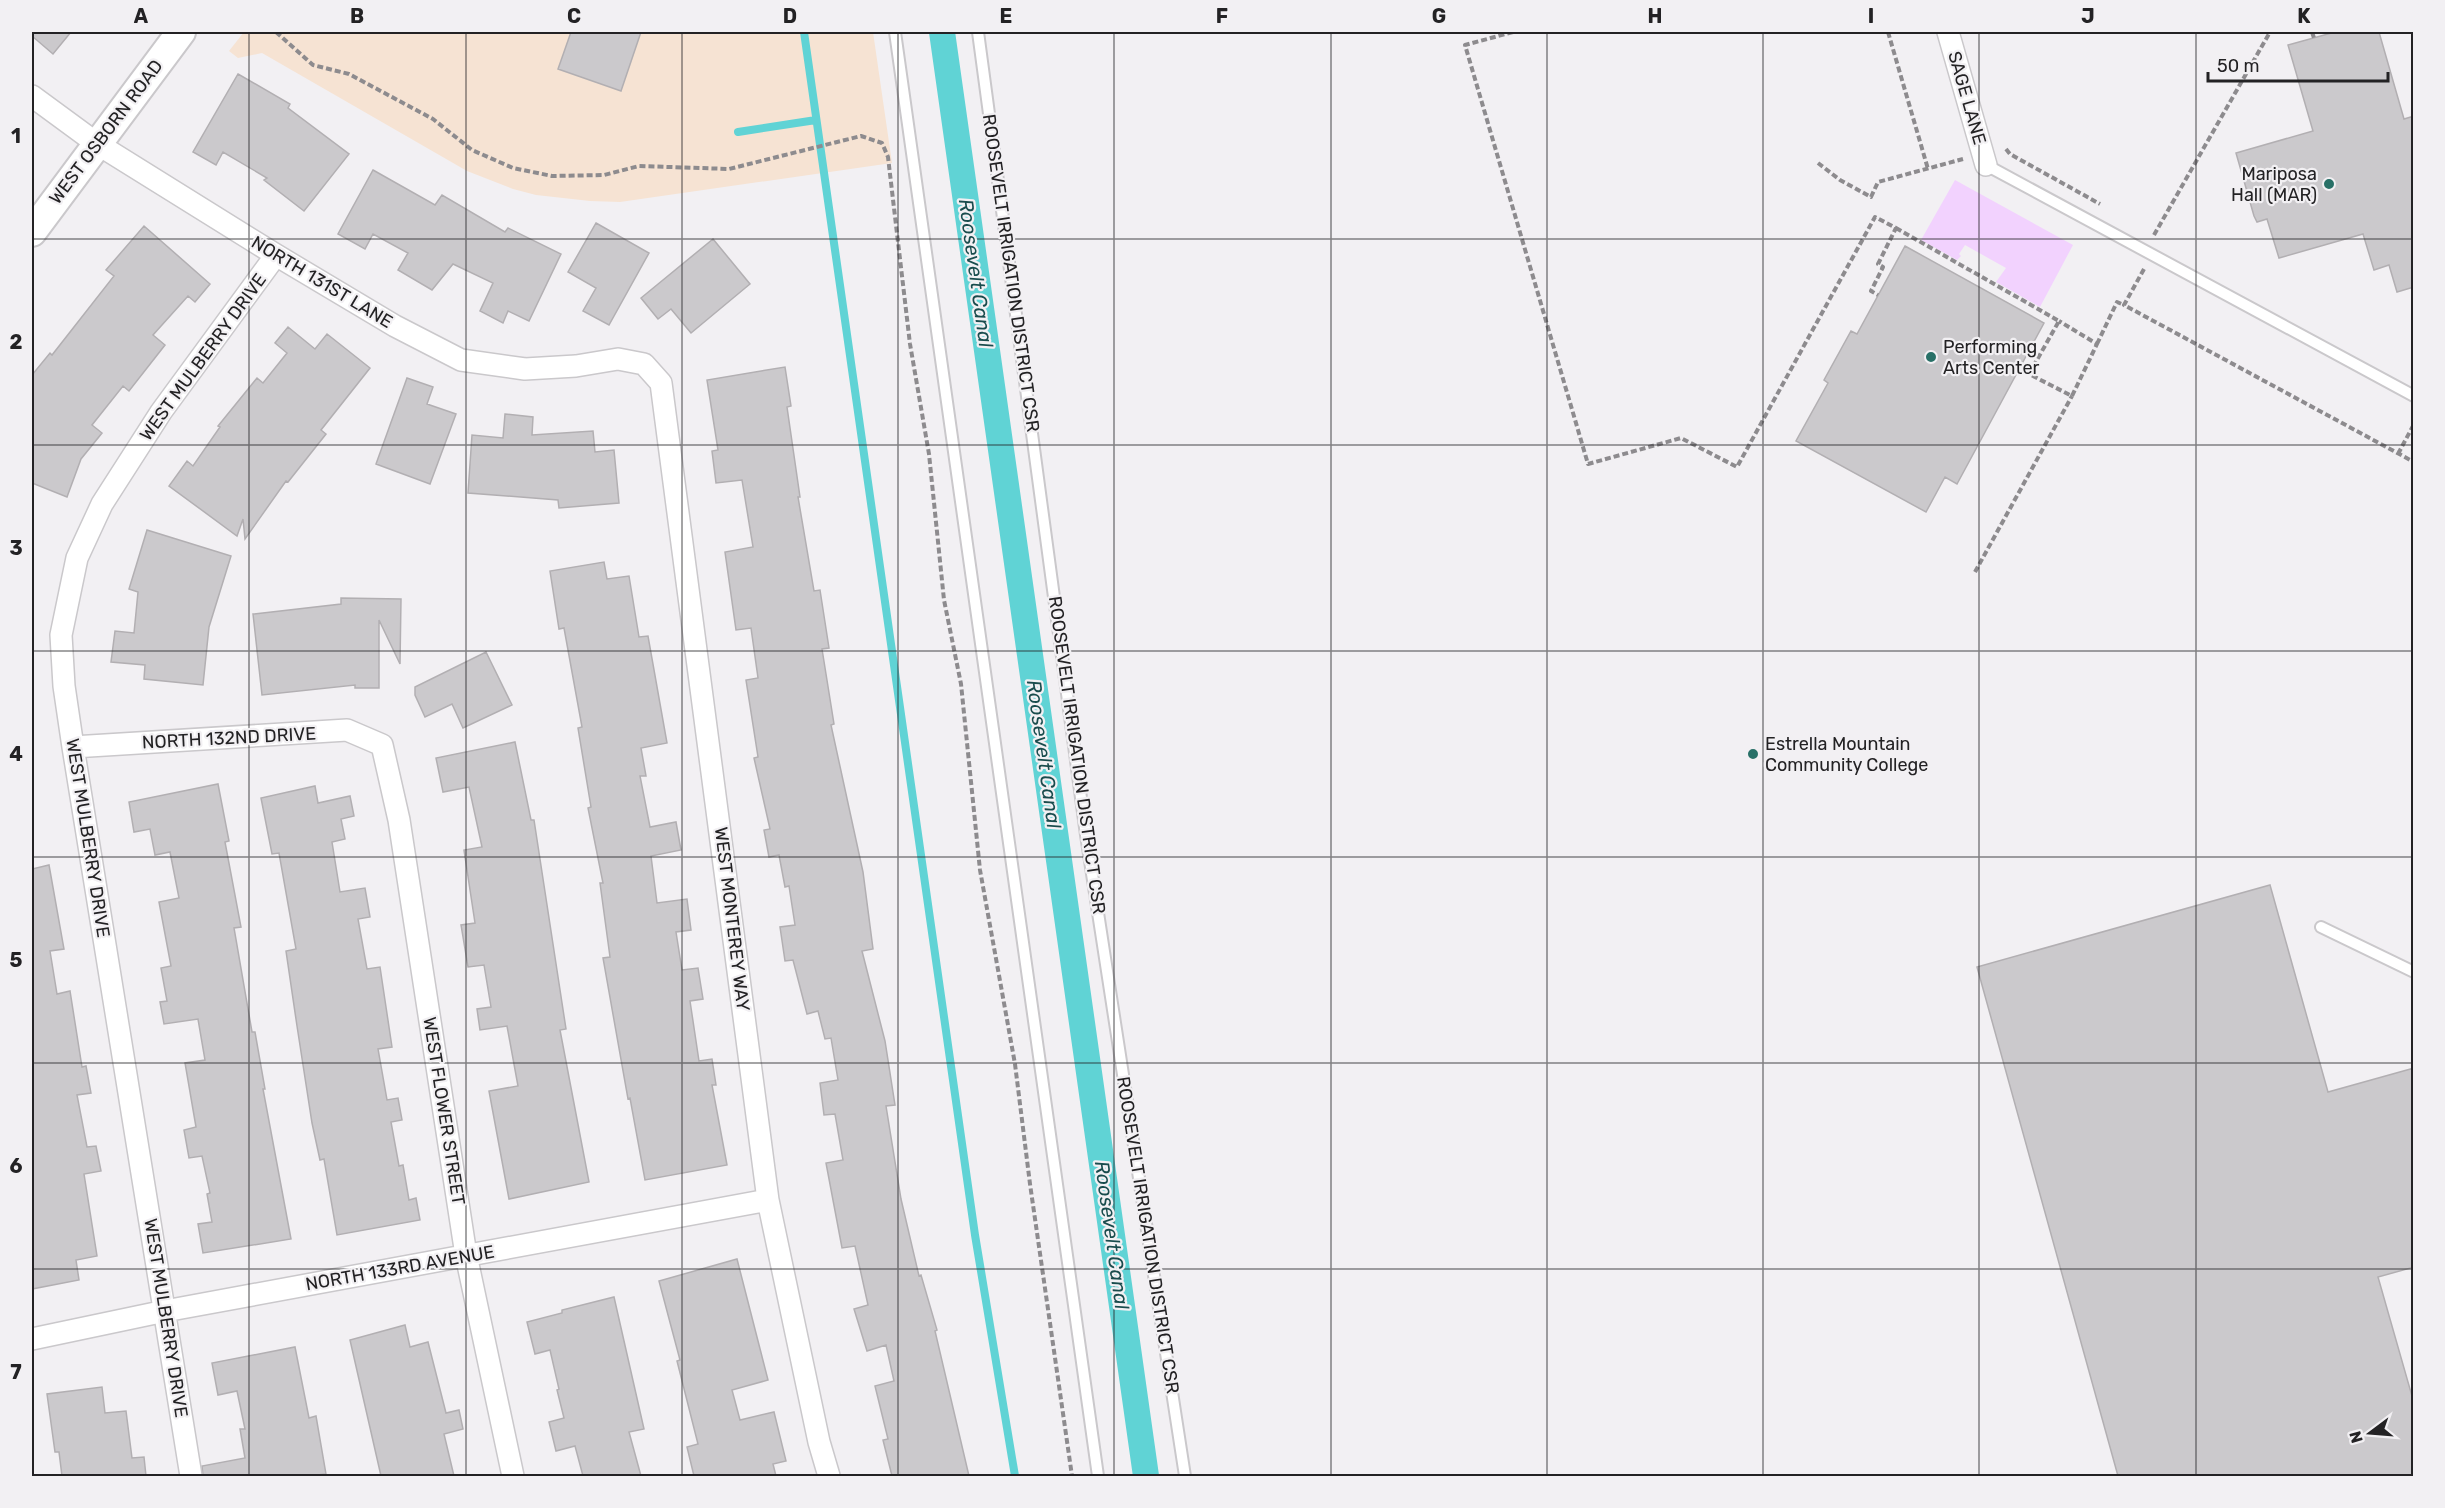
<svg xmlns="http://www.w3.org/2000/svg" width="2445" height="1508" viewBox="0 0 2445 1508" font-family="Rubik,sans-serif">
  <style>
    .commercial { fill: #f6e3d3 }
    .green { fill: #f2d2fe }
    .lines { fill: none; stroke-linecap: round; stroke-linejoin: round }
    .stream { stroke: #60d3d5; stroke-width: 8 }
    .canal { stroke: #60d3d5; stroke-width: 26 }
    .building { fill: #cbc9cc; stroke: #b2afb2; stroke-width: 1.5 }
    .lane-casing { stroke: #cac8cb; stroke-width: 14 }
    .street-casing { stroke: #cac8cb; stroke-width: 24 }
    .secondary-casing { stroke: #cac8cb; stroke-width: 32 }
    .path { stroke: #8d8b8e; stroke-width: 4; stroke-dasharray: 6 3; stroke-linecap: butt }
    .lane { stroke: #fff; stroke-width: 10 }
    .street { stroke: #fff; stroke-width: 21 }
    .secondary { stroke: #fff; stroke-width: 28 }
    .grid { fill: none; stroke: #232224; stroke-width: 1.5; stroke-opacity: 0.55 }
    .poi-dot { fill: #287067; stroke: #f2f0f3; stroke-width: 2 }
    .labels { text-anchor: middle; stroke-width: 4.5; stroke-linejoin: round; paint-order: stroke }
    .street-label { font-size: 18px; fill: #232224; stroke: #f2f0f3 }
    .poi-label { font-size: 18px; fill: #232224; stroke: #f2f0f3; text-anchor: start }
    .water-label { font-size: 20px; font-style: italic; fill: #194c4d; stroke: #f2f0f3 }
    .neatline { fill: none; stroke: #232224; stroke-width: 2 }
    .grid-label { font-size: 20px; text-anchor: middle; font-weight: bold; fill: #232224 }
  </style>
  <rect width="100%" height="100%" fill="#f2f0f3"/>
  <!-- commercial -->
  <path class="commercial" d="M244,32H873L892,163L620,202L590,201L536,195L513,189L467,171L262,53L238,58L229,51Z"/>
  <!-- green -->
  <path class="green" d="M1955,180L2073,245L2040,307L1996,282L2006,268L1965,245L1959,254L1961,256L1957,260L1921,240Z"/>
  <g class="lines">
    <!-- stream -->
    <path class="stream" d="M804,32L975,1235L1015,1476
      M738,132L816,120"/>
    <!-- canal -->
    <path class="canal" d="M942,32L1146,1476"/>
  </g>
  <!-- building -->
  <path class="building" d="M32,32H71L53,54L32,36Z
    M571,32H641L621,91L558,69Z
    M2335,32H2379L2404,119L2414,116V287L2397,292L2389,265L2374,270L2363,234L2279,258L2267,219L2257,222L2254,216L2236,153L2313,131L2288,45Z
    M238,74L290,104L288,108L349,154L304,211L264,180L267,178L223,152L216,165L193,152Z
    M373,170L435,205L442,195L505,232L508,228L561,254L529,321L508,311L503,323L480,311L493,283L453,264L432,290L398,270L408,253L373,234L365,249L338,234Z
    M596,223L649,253L609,325L583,311L596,288L568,272Z
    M144,226L210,284L195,302L188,296L153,335L165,345L129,391L123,386L92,425L102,433L81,459L67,497L32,483V375L50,353L52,355L114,276L106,270Z
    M713,239L750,284L691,333L671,309L658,319L641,298Z
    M1905,246L2044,323L1957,484L1945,477L1926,512L1796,441L1828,383L1824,380L1851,331L1857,334Z
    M288,327L315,349L327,334L370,368L321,430L326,434L288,482L286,481L245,539L243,519L237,536L169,486L187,461L193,466L220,427L218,426L257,378L263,383L287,353L275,343Z
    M785,367L791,406L787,407L800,497H798L814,591L820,590L829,648L822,649L834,724L831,725L863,872L873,949L862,951L885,1041L895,1105L886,1106L901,1199L919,1276L921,1275L937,1330L935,1331L969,1476H892L883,1440L888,1439L875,1386L894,1381L886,1345L867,1351L854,1309L868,1305L855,1246L842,1248L826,1163L843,1160L835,1114L824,1115L820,1083L838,1080L831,1038L825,1039L818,1011L807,1014L793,960L785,961L780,927L795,925L789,886L785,887L779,855L769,857L764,830L770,829L754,758L758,757L746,680L758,678L751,628L736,630L725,552L753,547L742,480L716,483L712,451L718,450L707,380Z
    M407,378L433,387L427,404L456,414L430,484L376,464Z
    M505,414L533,417L532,435L593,431L595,452L614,450L619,503L559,508L558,500L468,493L472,435L503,438Z
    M147,530L231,556L209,627L203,685L144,679L145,665L111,662L115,631L134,633L138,592L129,589Z
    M604,562L607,579L629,576L639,637L648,636L667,743L641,748L646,776H640L650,827L676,822L681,850L651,856L657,903L687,899L691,930L676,932L682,970L698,968L703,999L690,1001L699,1061L712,1059L716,1085H712L727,1165L645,1180L630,1098L628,1099L603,958L610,957L600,883H603L588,808L591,807L578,728L582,727L564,628L559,629L550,571Z
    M341,598L401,599L400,664L379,620V688H355V685L262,695L253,614L341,604Z
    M486,652L512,705L463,728L452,704L425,717L415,695V687Z
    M515,742L531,820H534L566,1029L560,1030L589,1182L509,1199L489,1091L518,1086L507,1026L480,1030L477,1009L491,1007L484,965L468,967L461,925L475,923L464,850L482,847L469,787L443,792L436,758Z
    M218,784L229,841L225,842L241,927L234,928L252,1032H255L265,1089H263L291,1239L203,1253L198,1224L212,1222L207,1194L210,1193L202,1156L189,1158L184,1130L196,1127L185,1063L205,1060L198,1019L164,1024L160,1002L167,1001L161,968L171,966L159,902L179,898L170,852L155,855L150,829L134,832L129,802Z
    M315,786L318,803L350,796L354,816L341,819L345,839L332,842L340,892L365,888L370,917L358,919L367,969L380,967L392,1047L378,1049L387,1100L398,1098L402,1120L391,1122L399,1166L403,1165L409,1200L416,1198L420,1220L337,1235L324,1159L320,1160L312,1123L297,1026L286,951L296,949L279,853L272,854L261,798Z
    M49,865L64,949L50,951L57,994L70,991L82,1067L86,1066L91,1093L77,1095L87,1147L96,1146L101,1171L84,1174L97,1256L76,1260L79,1280L32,1289V869Z
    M2270,885L2328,1092L2414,1068V1267L2378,1277L2414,1403V1476H2118L1977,967Z
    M737,1259L768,1380L732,1390L740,1420L774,1412L786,1461L773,1464L776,1476H694L687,1447L698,1444L677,1361L680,1360L659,1281Z
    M614,1297L644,1429L629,1432L641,1476H583L575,1446L556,1451L549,1422L564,1418L557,1390L559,1389L550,1350L535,1354L527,1322L562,1313V1310Z
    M405,1325L410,1347L428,1342L446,1413L459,1410L463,1429L444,1434L454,1476H381L350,1340Z
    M295,1347L309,1418L316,1416L326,1474L308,1476H203L202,1466L245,1458L240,1429H245L237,1391L218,1395L212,1363Z
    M102,1387L105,1413L126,1411L132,1458L144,1457L146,1476H62L59,1452H55L47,1394Z"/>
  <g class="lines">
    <!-- lane casing -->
    <g class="lane-casing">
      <path id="lane" d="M895,32L1098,1476
        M978,32L1086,835L1185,1476
        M1986,165L2414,396
        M2321,927L2414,972"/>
    </g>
    <!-- street casing -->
    <g class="street-casing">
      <path id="street" d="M1948,32L1986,165
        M32,96L96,143L276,255L395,326L461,360L525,369L576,366L618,359L644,364L661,383L768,1200L819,1442L829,1476
        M73,747L347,730L382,745L399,820L466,1255L513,1476
        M32,1339L165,1311L768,1200
        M191,1476L73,747L64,686L61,635L77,558L102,504L161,412L276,255"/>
    </g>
    <!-- secondary casing -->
    <g class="secondary-casing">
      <path id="secondary" d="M32,232L181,32"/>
    </g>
    <!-- path -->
    <path class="path" d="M228,32H231
      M276,32L313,65L349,74L433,119L472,150L513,168L552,176L604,175L639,166L729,169L861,136L882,143L888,157L910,344L929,454L944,600L961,684L980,870L1015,1064L1030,1184L1072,1476
      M1513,32L1465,45L1588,464L1681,438L1737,467L1875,217L1896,228L1878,264L1883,267L1871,291L1878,295
      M1888,32L1928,169
      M2312,32L2314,38
      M2006,149L2010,154L2100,204
      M1818,163L1840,180L1871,197L1878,182L1963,159
      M1896,228L2059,321L2029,374L2072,396L2097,344L2059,321
      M2154,235L2270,32
      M2144,269L2124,305L2414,462
      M2097,344L2117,302L2124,305
      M2398,454L2414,424
      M1975,572L2072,396"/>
    <!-- lane -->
    <use href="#lane" class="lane"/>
    <!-- street -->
    <use href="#street" class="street"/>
    <!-- secondary -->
    <use href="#secondary" class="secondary"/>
  </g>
  <!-- grid -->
  <path class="grid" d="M249,32V1476M466,32V1476M682,32V1476M898,32V1476M1114,32V1476M1331,32V1476M1547,32V1476M1763,32V1476M1979,32V1476M2196,32V1476M32,239H2414M32,445H2414M32,651H2414M32,857H2414M32,1063H2414M32,1269H2414"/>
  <!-- markers -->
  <g class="poi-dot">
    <circle cx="2329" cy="184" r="6"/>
    <circle cx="1931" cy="357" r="6"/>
    <circle cx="1753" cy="754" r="6"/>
  </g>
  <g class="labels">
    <!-- street labels -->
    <g class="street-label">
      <text transform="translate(1967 98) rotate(74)" y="6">SAGE LANE</text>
      <text transform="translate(106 132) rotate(-53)" y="6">WEST OSBORN ROAD</text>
      <text transform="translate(1011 273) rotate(82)" y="6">ROOSEVELT IRRIGATION DISTRICT CSR</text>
      <text transform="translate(322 282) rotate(31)" y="6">NORTH 131ST LANE</text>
      <text transform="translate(203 357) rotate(-54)" y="6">WEST MULBERRY DRIVE</text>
      <text transform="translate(229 738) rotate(-3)" y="6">NORTH 132ND DRIVE</text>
      <text transform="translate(1077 755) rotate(82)" y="6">ROOSEVELT IRRIGATION DISTRICT CSR</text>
      <text transform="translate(88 838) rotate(81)" y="6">WEST MULBERRY DRIVE</text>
      <text transform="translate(732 919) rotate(83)" y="6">WEST MONTEREY WAY</text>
      <text transform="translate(444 1111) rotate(81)" y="6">WEST FLOWER STREET</text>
      <text transform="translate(1148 1235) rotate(81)" y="6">ROOSEVELT IRRIGATION DISTRICT CSR</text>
      <text transform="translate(400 1268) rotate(-10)" y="6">NORTH 133RD AVENUE</text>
      <text transform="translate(166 1318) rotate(81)" y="6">WEST MULBERRY DRIVE</text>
    </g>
    <!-- poi labels -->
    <g class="poi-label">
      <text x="2317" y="180" text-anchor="end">Mariposa<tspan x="2317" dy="21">Hall (MAR)</tspan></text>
      <text x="1943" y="353">Performing<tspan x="1943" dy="21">Arts Center</tspan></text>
      <text x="1765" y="750">Estrella Mountain<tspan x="1765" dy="21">Community College</tspan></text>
    </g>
    <!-- water labels -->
    <g class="water-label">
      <text transform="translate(976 273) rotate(82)" y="7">Roosevelt Canal</text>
      <text transform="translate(1044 754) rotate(82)" y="7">Roosevelt Canal</text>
      <text transform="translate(1112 1235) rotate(82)" y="7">Roosevelt Canal</text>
    </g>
  </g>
  <!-- border -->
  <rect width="2445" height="1508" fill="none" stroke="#f2f0f3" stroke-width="66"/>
  <!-- north arrow -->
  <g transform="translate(2370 1433) rotate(254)" stroke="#f2f0f3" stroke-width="4.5" paint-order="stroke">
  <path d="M0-4.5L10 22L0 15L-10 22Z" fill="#232224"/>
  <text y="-9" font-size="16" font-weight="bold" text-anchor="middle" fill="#232224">N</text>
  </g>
  <!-- scale -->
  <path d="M2208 72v9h180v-9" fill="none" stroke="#232224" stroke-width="3"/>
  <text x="2217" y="72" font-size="18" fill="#232224" stroke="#f2f0f3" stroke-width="4.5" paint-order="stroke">50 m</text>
  <rect x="33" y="33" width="2379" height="1442" class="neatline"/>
  <g class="grid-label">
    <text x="141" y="23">A</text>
    <text x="357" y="23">B</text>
    <text x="574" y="23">C</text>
    <text x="790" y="23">D</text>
    <text x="1006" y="23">E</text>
    <text x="1222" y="23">F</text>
    <text x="1439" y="23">G</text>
    <text x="1655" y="23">H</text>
    <text x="1871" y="23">I</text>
    <text x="2088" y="23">J</text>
    <text x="2304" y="23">K</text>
    <text x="16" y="143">1</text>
    <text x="16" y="349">2</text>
    <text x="16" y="555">3</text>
    <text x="16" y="761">4</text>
    <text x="16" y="967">5</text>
    <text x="16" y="1173">6</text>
    <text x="16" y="1379">7</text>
  </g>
</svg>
